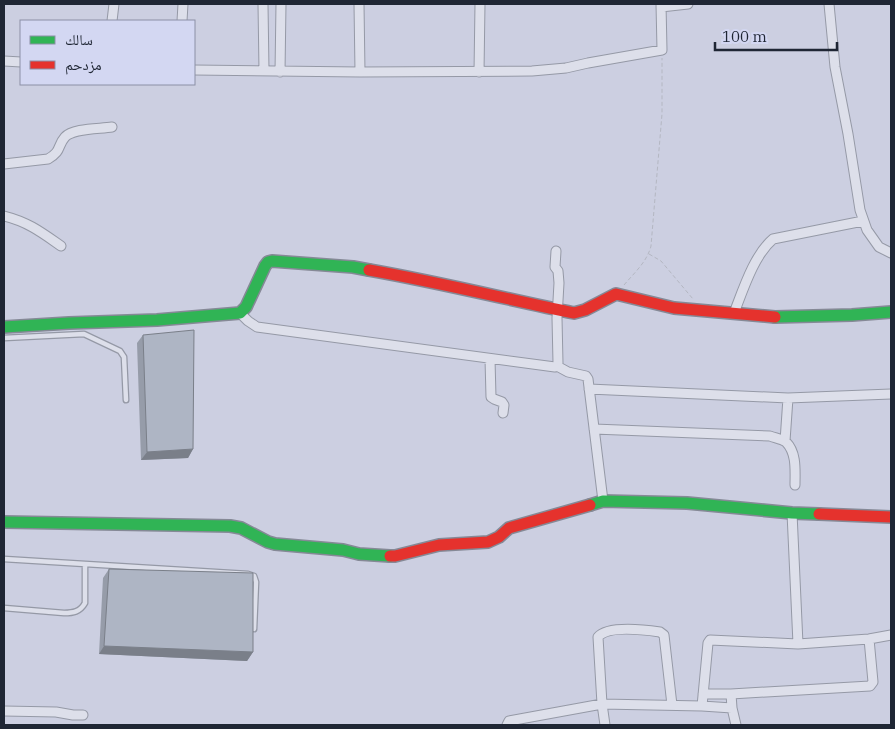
<svg xmlns="http://www.w3.org/2000/svg" width="895" height="729" viewBox="0 0 895 729" font-family="'IBM Plex Serif','Noto Naskh Arabic',serif">
  <style>
    .lines { fill: none; stroke-linecap: round; stroke-linejoin: round }
    .lane-casing { stroke: #9599a6; stroke-width: 7 }
    .street-casing { stroke: #9599a6; stroke-width: 11 }
    .fast-casing { stroke: #858996; stroke-width: 14 }
    .jam-casing { stroke: #858996; stroke-width: 14 }
    .path { stroke: #b4b7c2; stroke-width: 1; stroke-dasharray: 4 2.5; stroke-linecap: butt }
    .lane { stroke: #dddfea; stroke-width: 4.5 }
    .street { stroke: #dddfea; stroke-width: 9 }
    .fast { stroke: #30b455; stroke-width: 11 }
    .jam { stroke: #e5322d; stroke-width: 11 }
    .wall { fill: #969ca9 }
    .shaded-wall { fill: #7a7f89 }
    .building { fill: #aeb5c4; stroke: #7a7f89 }
  </style>
  <rect width="100%" height="100%" fill="#cccfe1"/>
  <g class="lines">
    <!-- lane casing -->
    <g class="lane-casing">
      <path id="lane" d="M4,338L84,334L120,351L124,357L126,400
        M4,559L248,574L254,576L256,582L254,629
        M4,608L64,613C73,613 80,612 85,603V564"/>
    </g>
    <!-- street casing -->
    <g class="street-casing">
      <path id="street" d="M263,4L264,71
        M359,4L360,72
        M829,4L835,67L848,134L860,210L867,230L879,247L891,253
        M661,7L688,4
        M112,21L114,4
        M182,21L183,4
        M4,61L21,62
        M194,70L360,72L532,71L566,68L588,63L662,50L661,4
        M280,72L281,4
        M479,72L480,4
        M4,164L48,159C62,151 57,146 65,137C73,128 100,129 112,127
        M4,216C28,222 41,232 61,246
        M240,313L248,321L257,327L555,367L557,366L558,363L557,318L559,283L558,271L555,267L556,251
        M734,313C743,290 754,255 773,239L863,221
        M490,359L491,397L494,399L502,402L504,405L503,413
        M557,366L568,372L586,376L588,379L603,501
        M589,389L788,398L891,394
        M594,429L770,436C775,438 782,439 786,442C797,453 795,471 795,485
        M785,441L788,398
        M792,513L798,644
        M703,694H731L870,686L873,682L869,639
        M731,694L732,708L736,725
        M702,706L708,643L710,640L798,644L869,639L891,635
        M4,711L56,712L73,715H83
        M507,725L509,721L602,704L702,706L732,708
        M605,725L602,704L598,637C608,625 646,630 660,632L664,635L672,705"/>
    </g>
    <!-- fast casing -->
    <g class="fast-casing">
      <path id="fast" d="M775,317L852,315L891,312
        M4,327L69,323L157,320L240,313L246,307L265,266L268,262L272,261L353,267L369,270
        M590,505L603,501L687,503L792,513L819,514
        M4,522L230,526L241,528L268,542L275,544L343,550L359,554L390,556"/>
    </g>
    <!-- jam casing -->
    <g class="jam-casing">
      <path id="jam" d="M369,270C438,282 506,299 574,313L585,310L616,294L674,308L775,317
        M819,514L891,517
        M390,556H395L439,545L488,542L499,537L509,528L590,505"/>
    </g>
    <!-- path -->
    <path class="path" d="M649,254L661,261L693,299
      M624,285C634,273 647,262 651,246L662,114V58"/>
    <!-- lane -->
    <use href="#lane" class="lane"/>
    <!-- street -->
    <use href="#street" class="street"/>
    <!-- fast -->
    <use href="#fast" class="fast"/>
    <!-- jam -->
    <use href="#jam" class="jam"/>
  </g>
  <!-- wall -->
  <path class="wall" d="M143,335L193,449L188,458L141,460L137,343Z
    M109,569L253,652L247,661L99,654L103,578Z"/>
  <!-- shaded-wall -->
  <path class="shaded-wall" d="M193,449L188,458L141,460L147,452Z
    M104,646L253,652L247,661L99,654Z"/>
  <!-- building -->
  <path class="building" d="M194,330L193,449L147,452L143,335Z
    M109,569L253,573V652L104,646Z"/>
  <!-- border -->
  <rect width="895" height="729" fill="none" stroke="#1f2634" stroke-width="10"/>
  <!-- legend -->
  <rect x="20" y="20" width="175" height="65" fill="#d3d7f2" stroke="#8b90a6"/>
  <rect x="30" y="36" width="25" height="8" fill="#30b455" stroke="#8b90a6"/>
  <text x="65" y="45" font-size="15" fill="#1f2634">سالك</text>
  <rect x="30" y="61" width="25" height="8" fill="#e5322d" stroke="#8b90a6"/>
  <text x="65" y="70" font-size="15" fill="#1f2634">مزدحم</text>
  <!-- scale -->
  <path d="M715 42v8h122v-8" fill="none" stroke="#1f2634" stroke-width="2.5"/>
  <text x="722" y="42" font-size="15" fill="#1f2634" stroke="#d3d7f2" stroke-width="4" paint-order="stroke">100 m</text>
</svg>
